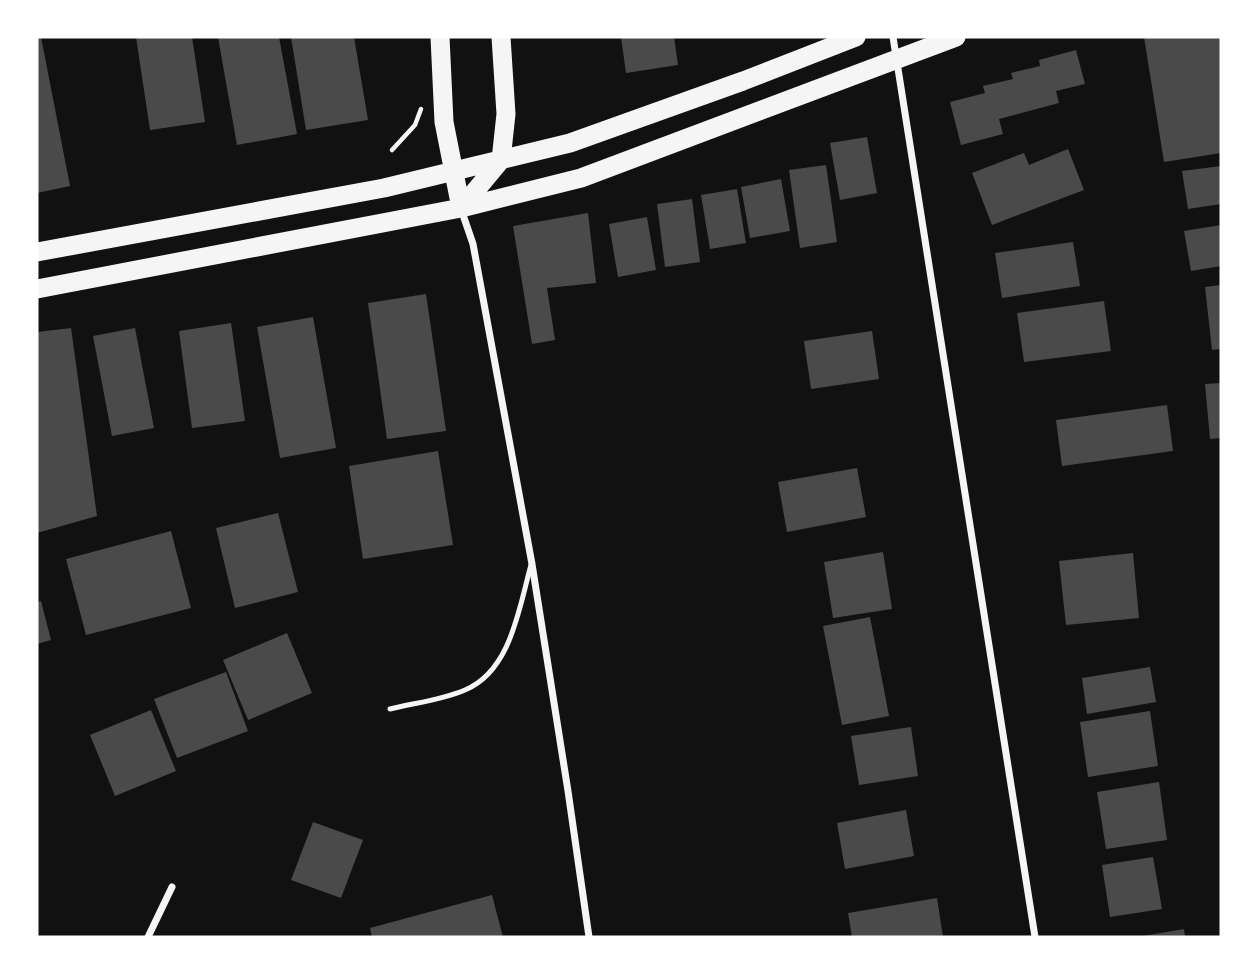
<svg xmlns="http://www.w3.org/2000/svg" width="1258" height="974" viewBox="0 0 1258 974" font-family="'DM Sans',sans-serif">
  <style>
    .building { fill: #4a4a4a }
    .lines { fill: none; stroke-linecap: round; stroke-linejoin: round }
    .path { stroke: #f5f5f5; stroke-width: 4.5 }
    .service { stroke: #f5f5f5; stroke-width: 5 }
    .minor { stroke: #f5f5f5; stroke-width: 7 }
    .trunk { stroke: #f5f5f5; stroke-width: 19 }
  </style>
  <rect width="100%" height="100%" fill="#111"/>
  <!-- building -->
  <path class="building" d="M37,37H41L70,186L37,193Z
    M136,37H192L205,122L150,130Z
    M218,37H279L297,134L237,145Z
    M291,37H354L368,120L306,130Z
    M621,37H674L678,65L626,73Z
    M1144,37H1221V153L1164,162Z
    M1076,50L1085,84L1056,91L1059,103L999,119L1003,134L961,145L950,102L985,93L983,86L1013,79L1011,73L1040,66L1039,60Z
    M867,137L877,193L840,200L830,143Z
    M1068,149L1084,190L992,225L972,173L1024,153L1029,165Z
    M826,165L837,242L800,248L789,170Z
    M1221,166V204L1188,209L1182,171Z
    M781,179L790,231L750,238L741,187Z
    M737,189L746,243L710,249L701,195Z
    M692,199L700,262L665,267L657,204Z
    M588,213L596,283L547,288L555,340L532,344L513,226Z
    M647,217L656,270L618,277L609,224Z
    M1221,225V266L1191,271L1184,231Z
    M1073,242L1080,286L1002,298L995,253Z
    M1221,285V349L1212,350L1205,287Z
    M426,294L446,431L387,439L368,303Z
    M1104,301L1111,351L1024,362L1017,313Z
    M313,317L336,448L280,458L257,327Z
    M231,323L245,421L192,428L179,331Z
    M71,328L97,516L37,533V332Z
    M135,328L154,428L112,436L93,336Z
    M872,331L879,379L811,389L804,341Z
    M1221,383V438L1210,439L1205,384Z
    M1167,405L1173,451L1062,466L1056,420Z
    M438,451L453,545L363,559L349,466Z
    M857,468L866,517L787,532L778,482Z
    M278,513L298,592L235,608L216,528Z
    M171,531L191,608L86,635L66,559Z
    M883,552L892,609L833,618L824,562Z
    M1133,553L1139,618L1066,625L1059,561Z
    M41,601L51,640L37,644V602Z
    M870,617L889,716L842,725L823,626Z
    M287,633L312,693L248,720L223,660Z
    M1150,667L1156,702L1087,714L1082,678Z
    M226,672L248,731L177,758L154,699Z
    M151,710L176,771L115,796L90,735Z
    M1150,711L1158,766L1088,777L1080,722Z
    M911,727L918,776L859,785L851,736Z
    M1159,782L1167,840L1106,849L1097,792Z
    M906,810L914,856L845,869L837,823Z
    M313,822L363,840L341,898L291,880Z
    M1153,857L1162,909L1110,917L1102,865Z
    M492,895L503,937H372L370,928Z
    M937,898L943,937H852L848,913Z
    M1184,929L1185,937H1143V936Z"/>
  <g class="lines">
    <!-- path -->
    <path class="path" d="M392,150L415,125L421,109"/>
    <!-- service -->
    <path class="service" d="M390,709C414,703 442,700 465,690C511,671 519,608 531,565"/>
    <!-- minor -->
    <path class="minor" d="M893,37L1035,937
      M461,209L473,244L532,564L568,791L589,937
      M148,937L172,887"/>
    <!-- trunk -->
    <path class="trunk" d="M440,37L444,122L461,208
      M461,208L501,160L506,114L501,37
      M37,252L384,188L570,143L743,81L856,37
      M37,289L461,208L581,178L956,37"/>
  </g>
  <!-- border -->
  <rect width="1258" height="974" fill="none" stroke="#ffffff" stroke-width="77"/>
</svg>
